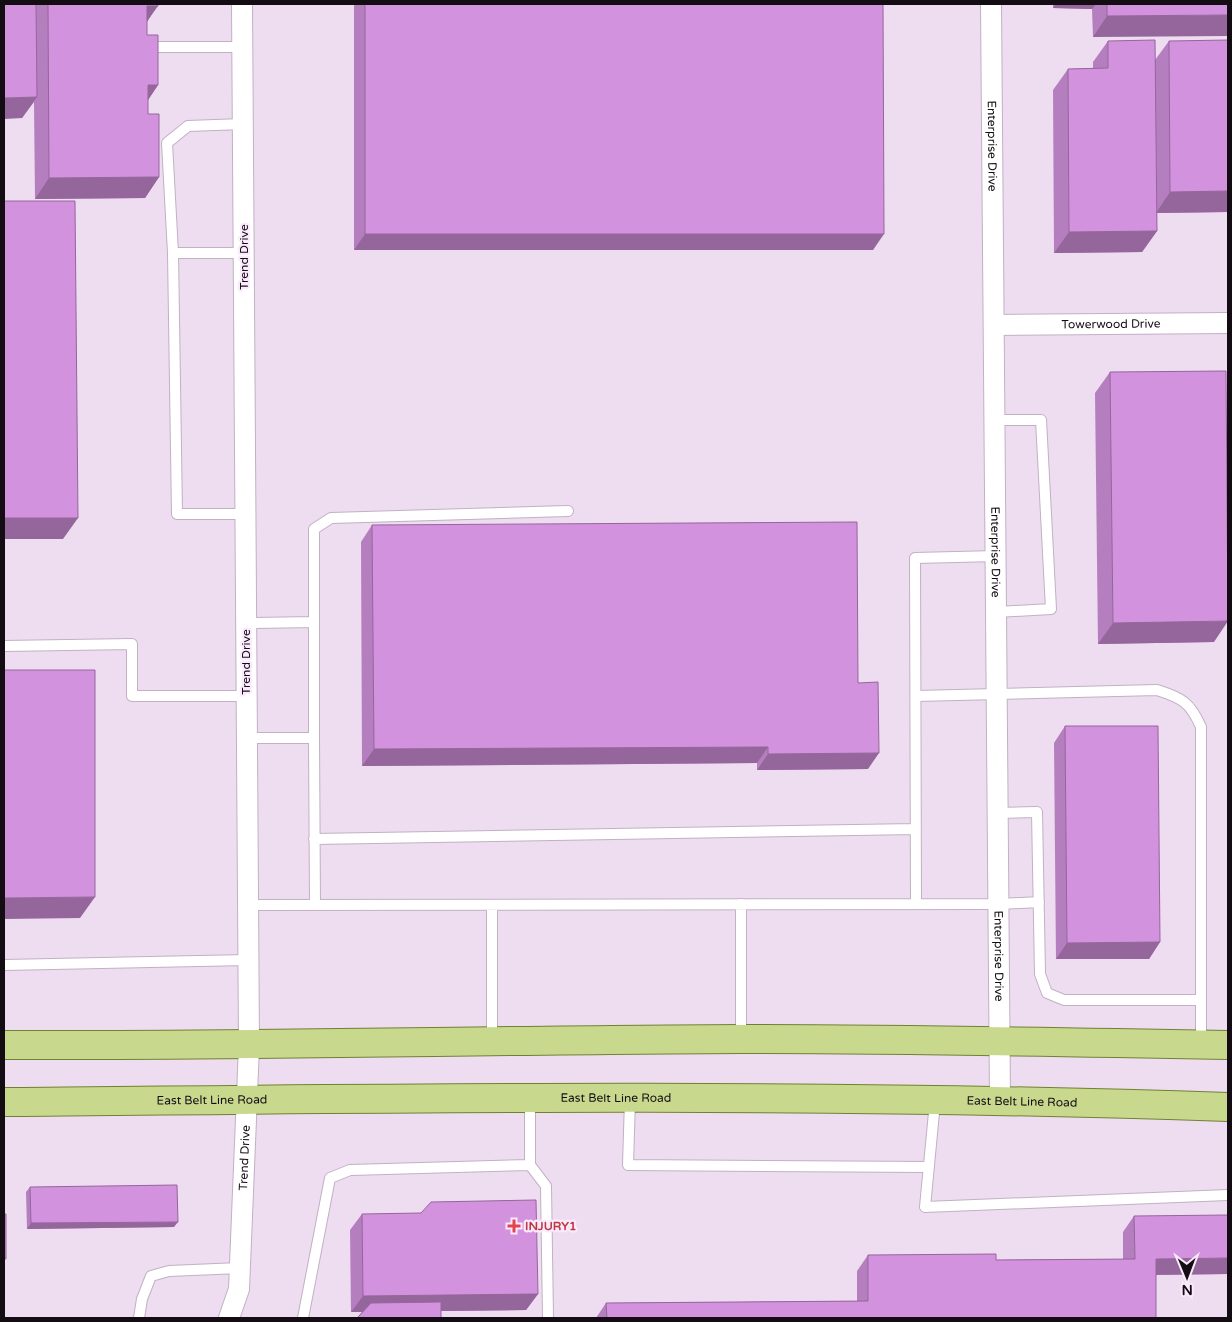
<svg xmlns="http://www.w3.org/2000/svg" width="1232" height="1322" viewBox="0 0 1232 1322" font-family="'Varela Round',sans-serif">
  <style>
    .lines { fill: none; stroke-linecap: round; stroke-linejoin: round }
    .service-casing { stroke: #c1b1c3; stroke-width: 12 }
    .minor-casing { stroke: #c1b1c3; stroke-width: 22 }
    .primary-casing { stroke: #718132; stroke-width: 30 }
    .service { stroke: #fff; stroke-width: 10 }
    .minor { stroke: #fff; stroke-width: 20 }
    .primary { stroke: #c8d98e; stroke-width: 28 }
    .wall { fill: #b57ebf }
    .shaded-wall { fill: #94669b }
    .building { fill: #d392de; stroke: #94669b }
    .health-dot { fill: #e0444e; stroke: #fbeafd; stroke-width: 2 }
    .labels { text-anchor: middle; stroke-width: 4.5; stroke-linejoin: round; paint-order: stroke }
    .street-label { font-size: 12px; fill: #130d13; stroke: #fbeafd }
    .health-label { font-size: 12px; font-weight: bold; fill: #be3a42; stroke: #fbeafd; text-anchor: start }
  </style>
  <rect width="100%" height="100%" fill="#eedcf0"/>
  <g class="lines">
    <!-- service casing -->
    <g class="service-casing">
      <path id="service" d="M156,47H242
        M173,253L167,143L188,126L243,124
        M244,253H173L177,514H245
        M996,420H1041L1051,609L997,612
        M314,622V529L331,518L568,511
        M246,623L314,622V738H247
        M4,646L132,644V696H246
        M916,696L1157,690C1182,698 1190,702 1201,727V1044
        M314,738L315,905
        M998,813L1037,812L1040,974L1047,993L1064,1000H1201
        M314,839L916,829
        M741,904V1038
        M916,904L915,558L997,556
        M248,905L999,904L1039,902
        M492,905V1039
        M4,965L248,960
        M530,1099V1165L546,1186L548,1318
        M630,1100L628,1165L929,1167
        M935,1102L925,1207L1228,1195
        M139,1318L142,1299L151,1276L169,1271L240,1268
        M303,1318L330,1178L350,1170L530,1165"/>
    </g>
    <!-- minor casing -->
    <g class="minor-casing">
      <g id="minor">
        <path id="s1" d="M991,4L1000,1099"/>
        <path id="s2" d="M995,325L1228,323"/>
        <path id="s3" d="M229,1318L239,1289L249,1046L242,4"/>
      </g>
    </g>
    <!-- primary casing -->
    <g class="primary-casing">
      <g id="primary">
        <path d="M4,1045C250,1046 496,1040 742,1039C904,1039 1066,1042 1228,1045"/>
        <path id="s4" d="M4,1102C412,1098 820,1093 1228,1107"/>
      </g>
    </g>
    <!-- service -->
    <use href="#service" class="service"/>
    <!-- minor -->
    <use href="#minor" class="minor"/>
    <!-- primary -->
    <use href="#primary" class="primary"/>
  </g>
  <!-- wall -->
  <path class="wall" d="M4,4H158L147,22V35L158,85L148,100V114L159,177L145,198L35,199L34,102L22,118Z
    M354,4H883L873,250H354Z
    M1053,4H1228L1093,37L1092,9L1053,8Z
    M1108,41L1155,60L1169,41L1228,212L1157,213V231L1142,252L1054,253L1053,90L1068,69L1093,68V62Z
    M1110,372L1214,642L1098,644L1095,393Z
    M372,525L858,683L868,769L757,770V763L362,766L361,542Z
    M1065,726L1160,942L1149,959H1056L1054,743Z
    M30,1187L174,1227L27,1229L26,1192Z
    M362,1214L538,1294L526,1310L441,1311V1318H357L362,1312H351L350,1230Z
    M1134,1216L1228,1274L1156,1275V1318H596L606,1303L857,1301V1271L868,1255L996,1260L1123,1259V1232Z"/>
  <!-- shaded-wall -->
  <path class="shaded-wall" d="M1056,4H1096L1092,9L1053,8Z
    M147,6H158L143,27Z
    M1228,15V36L1093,37L1107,16Z
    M148,85H158L144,106Z
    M37,97L22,118L4,119V98Z
    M159,177L145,198L35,199L49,178Z
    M1228,191V212L1156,213L1170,192Z
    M1157,231L1142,252L1054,253L1069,232Z
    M365,234H884L873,250H354Z
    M4,518H78L63,539H4Z
    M1228,621L1214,642L1098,644L1113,623Z
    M768,747L757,763L362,766L374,749Z
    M879,753L868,769L757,770L768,754Z
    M95,897L80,918L4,919V898Z
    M1160,942L1149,959H1056L1067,943Z
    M178,1222L174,1227L27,1229L31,1223Z
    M1228,1258V1274L1144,1275L1156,1259Z
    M538,1294L526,1310L351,1312L363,1296Z"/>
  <!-- building -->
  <path class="building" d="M4,4H36L37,97L4,98Z
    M48,4H158V6H147V35H158V85H148V114H159V177L49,178Z
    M365,4H883L884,234H365Z
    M1107,4H1228V15L1107,16Z
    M1155,40L1157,231L1069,232L1068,69L1108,68V41Z
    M1228,40V191L1170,192L1169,41Z
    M4,201H75L78,518H4Z
    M1226,371L1228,621L1113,623L1110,372Z
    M857,522L858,683L878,682L879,753L768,754V747L374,749L372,525Z
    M4,670H95V897L4,898Z
    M1065,726H1158L1160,942L1067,943Z
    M177,1185L178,1222L31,1223L30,1187Z
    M536,1200L538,1294L363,1296L362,1214L421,1213L431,1202Z
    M4,1214H6V1259H4Z
    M1228,1215V1258L1156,1259V1318H607L606,1303L868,1301V1255L996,1254V1260L1135,1259L1134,1216Z
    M441,1302V1318H358V1317L371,1303Z"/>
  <!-- markers -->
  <path class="health-dot" d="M511.5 1218.5h5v5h5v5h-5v5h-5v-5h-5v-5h5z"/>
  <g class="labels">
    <!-- street labels -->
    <g class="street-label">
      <text dy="4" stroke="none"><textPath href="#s1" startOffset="142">Enterprise Drive</textPath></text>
      <text transform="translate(244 257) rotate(-90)" y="4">Trend Drive</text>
      <text dy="4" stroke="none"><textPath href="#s2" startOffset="116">Towerwood Drive</textPath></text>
      <text dy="4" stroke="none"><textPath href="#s1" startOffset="548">Enterprise Drive</textPath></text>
      <text transform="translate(246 662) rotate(-90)" y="4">Trend Drive</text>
      <text dy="4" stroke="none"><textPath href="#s1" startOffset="952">Enterprise Drive</textPath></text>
      <text dy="4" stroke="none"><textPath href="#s4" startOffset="612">East Belt Line Road</textPath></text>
      <text dy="4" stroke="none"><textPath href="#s4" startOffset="208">East Belt Line Road</textPath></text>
      <text dy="4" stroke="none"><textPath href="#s4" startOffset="1018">East Belt Line Road</textPath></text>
      <text dy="4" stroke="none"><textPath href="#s3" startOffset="162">Trend Drive</textPath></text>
    </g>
    <!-- health labels -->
    <g class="health-label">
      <text x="525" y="1230">INJURY1</text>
    </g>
  </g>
  <!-- border -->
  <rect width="1232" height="1322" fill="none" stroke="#130d13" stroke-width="10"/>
  <!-- north arrow -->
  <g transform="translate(1187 1277) rotate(179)" stroke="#fbeafd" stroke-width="4" paint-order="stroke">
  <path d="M0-4L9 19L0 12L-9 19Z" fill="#130d13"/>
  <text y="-8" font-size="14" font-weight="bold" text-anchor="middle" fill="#130d13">N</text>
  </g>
</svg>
